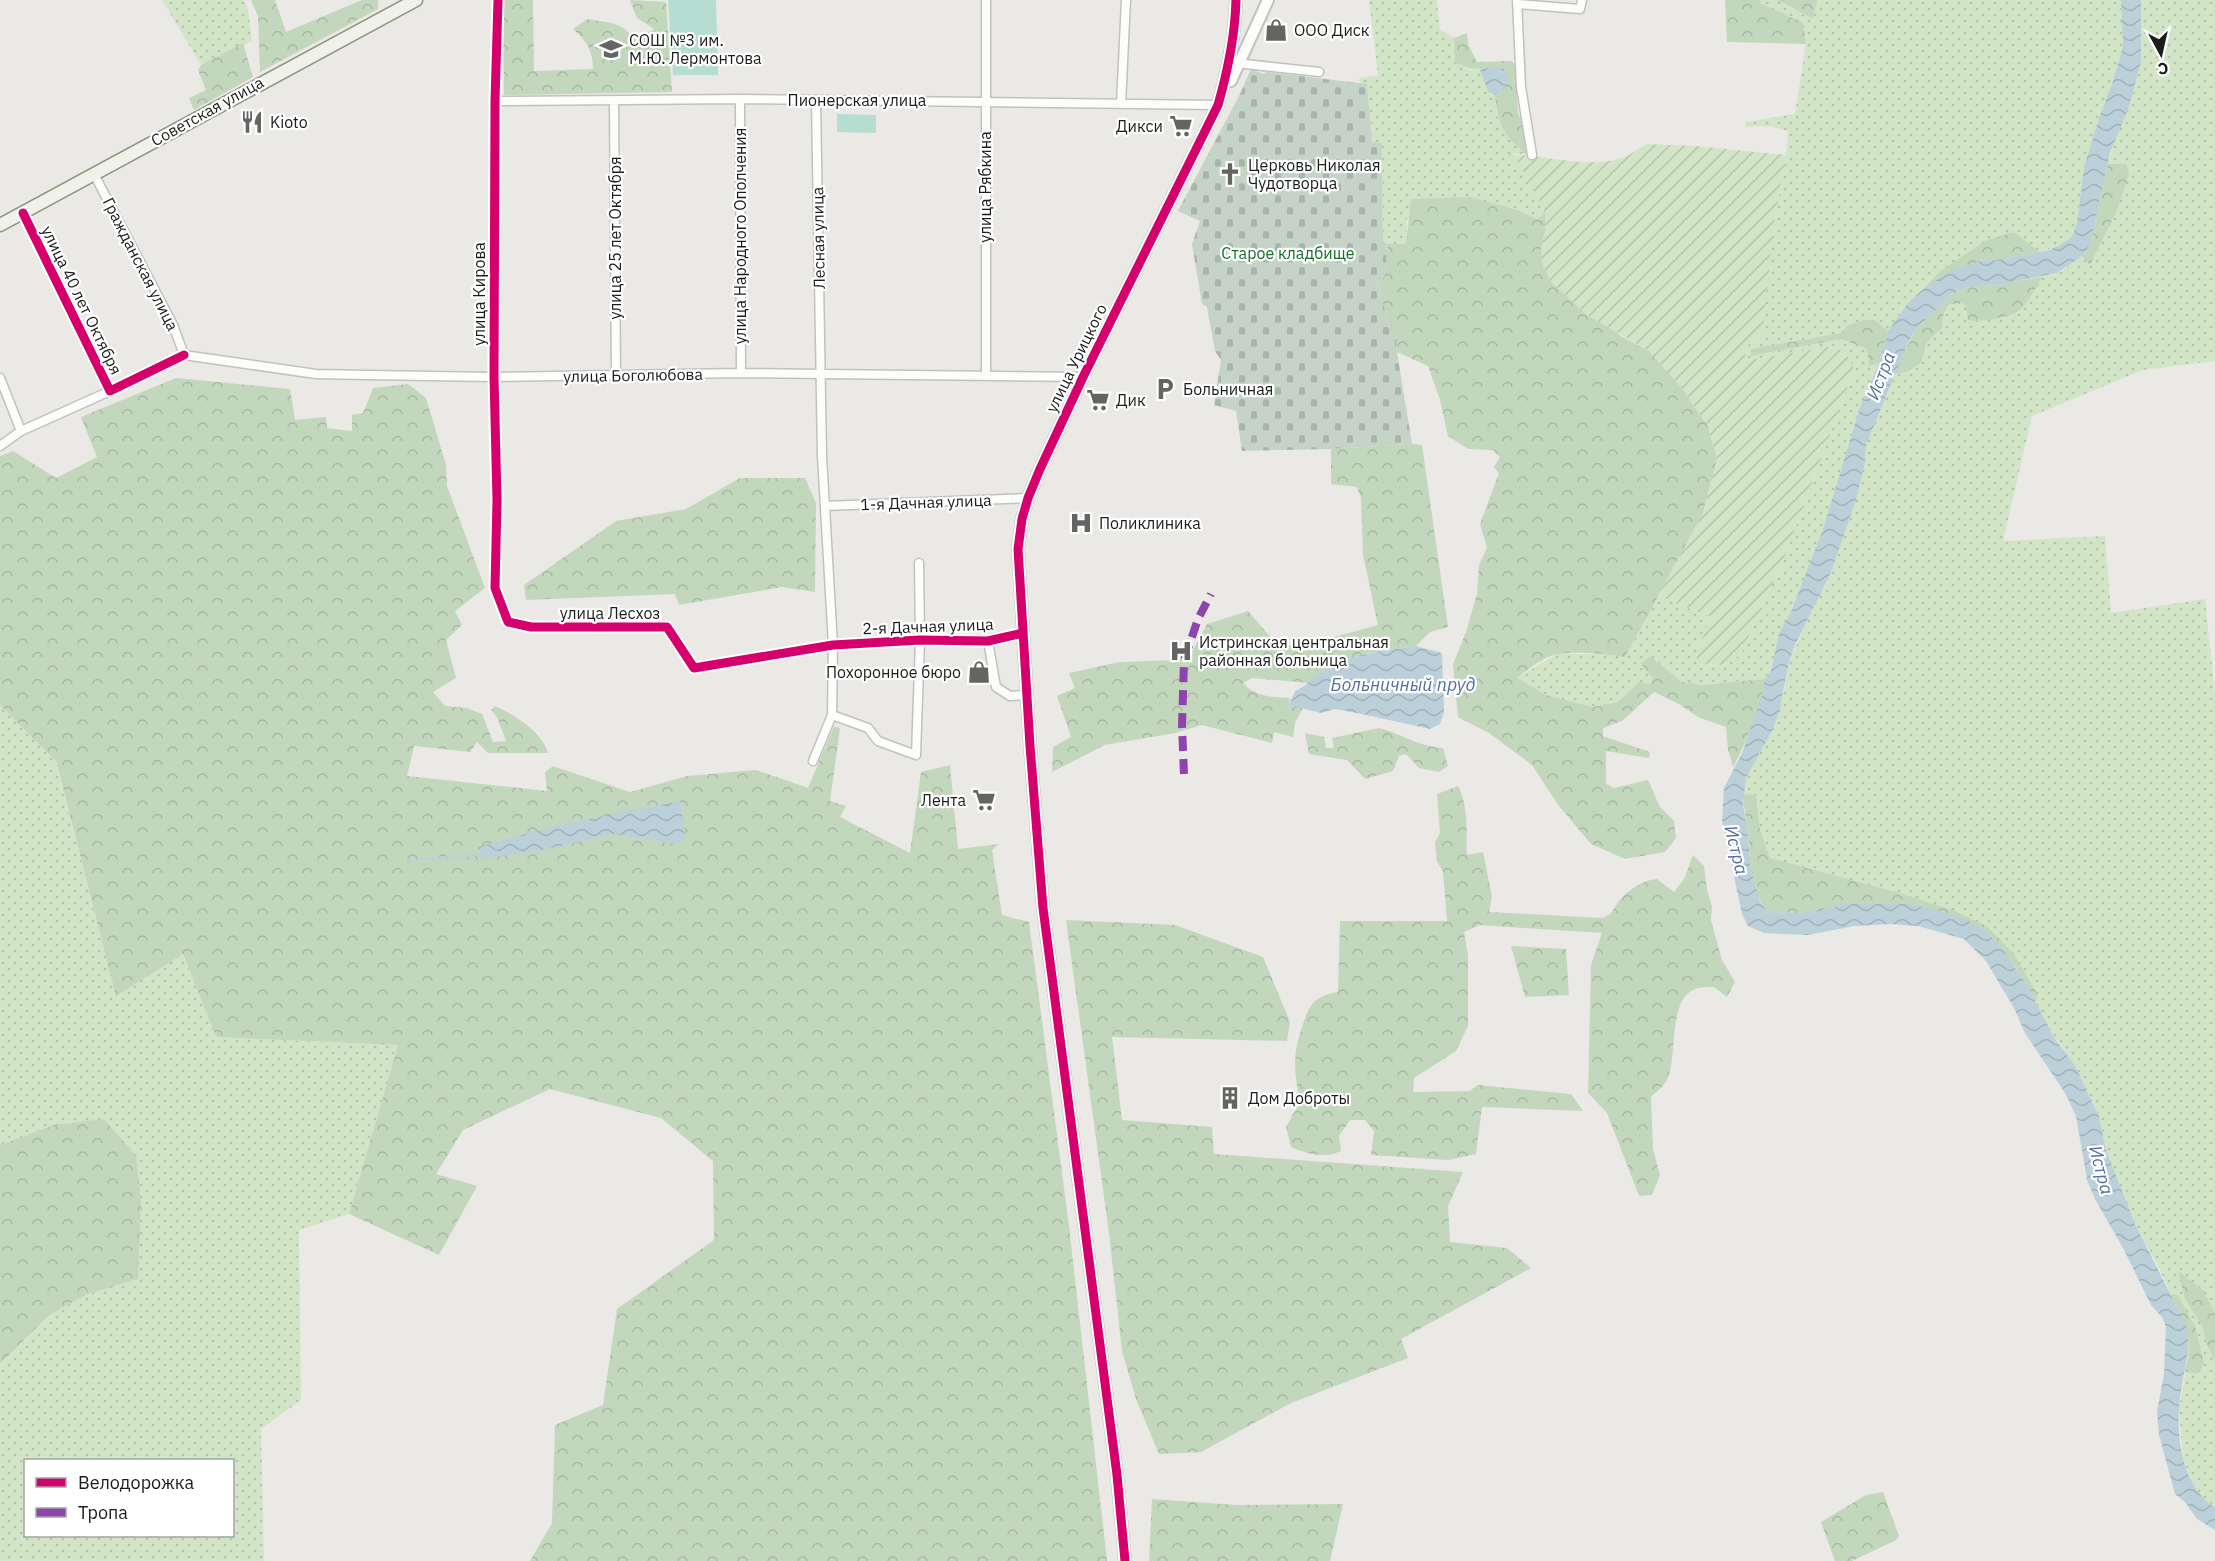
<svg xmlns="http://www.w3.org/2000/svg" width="2215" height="1561" viewBox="0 0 2215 1561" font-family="'IBM Plex Sans',sans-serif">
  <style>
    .grass { fill: url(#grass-dots); fill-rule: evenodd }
    .forest { fill: url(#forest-crowns) }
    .cemetery { fill: url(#cemetery-stones) }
    .garden { fill: url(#garden-furrows) }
    .pitch { fill: #b5ddd1 }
    .water { fill: url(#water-waves) }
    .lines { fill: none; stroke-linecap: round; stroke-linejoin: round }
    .stream { stroke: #bcd0da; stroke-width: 2 }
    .minor-casing { stroke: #c1c1bf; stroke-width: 11 }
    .tertiary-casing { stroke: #c1c1bf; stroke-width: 14 }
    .secondary-casing { stroke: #8e927f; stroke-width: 15 }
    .minor { stroke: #fcfcfb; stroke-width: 8 }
    .tertiary { stroke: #fcfcfb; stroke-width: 10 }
    .secondary { stroke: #f0f2ea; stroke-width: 12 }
    .quiet { stroke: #8e44ad; stroke-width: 8; stroke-dasharray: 15 8; stroke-linecap: butt }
    .cycleway-casing { stroke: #fff; stroke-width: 13 }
    .cycleway { stroke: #d6006c; stroke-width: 9 }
    .labels { text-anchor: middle; stroke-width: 4.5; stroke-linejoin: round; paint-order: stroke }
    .poi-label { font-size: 16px; fill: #1c1c1c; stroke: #fff; text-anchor: start }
    .street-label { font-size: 16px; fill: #1c1c1c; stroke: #fff }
    .park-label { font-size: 16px; fill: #166e29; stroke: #fff }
    .water-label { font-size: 18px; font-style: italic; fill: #5370a1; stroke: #fff }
  </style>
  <defs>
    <pattern id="grass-dots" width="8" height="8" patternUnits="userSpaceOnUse" patternTransform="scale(1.5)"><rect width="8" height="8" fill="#d3e5c7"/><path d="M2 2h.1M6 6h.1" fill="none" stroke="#b5c4aa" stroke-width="1.8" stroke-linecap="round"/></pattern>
    <pattern id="forest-crowns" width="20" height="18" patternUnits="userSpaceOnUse" patternTransform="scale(1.5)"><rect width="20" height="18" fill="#c3d7bd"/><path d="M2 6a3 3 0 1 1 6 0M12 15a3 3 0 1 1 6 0" fill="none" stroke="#a7b8a2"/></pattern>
    <pattern id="cemetery-stones" width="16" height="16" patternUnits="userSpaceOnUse" patternTransform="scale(1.5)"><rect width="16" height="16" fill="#c5d4c7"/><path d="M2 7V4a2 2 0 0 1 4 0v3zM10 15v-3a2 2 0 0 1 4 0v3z" fill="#a9b5aa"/></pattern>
    <pattern id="garden-furrows" width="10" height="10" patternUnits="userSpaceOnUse" patternTransform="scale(1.5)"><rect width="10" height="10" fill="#d3e5c7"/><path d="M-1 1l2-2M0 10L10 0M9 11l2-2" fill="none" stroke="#b5c4aa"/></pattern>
    <pattern id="water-waves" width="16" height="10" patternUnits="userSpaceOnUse" patternTransform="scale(1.5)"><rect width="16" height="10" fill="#bcd0da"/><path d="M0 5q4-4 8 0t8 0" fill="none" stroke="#a1b2ba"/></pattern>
  </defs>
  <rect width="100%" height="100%" fill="#eae9e5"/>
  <!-- grass -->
  <path class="grass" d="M162,0H244L248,10L252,41L201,65Z
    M1369,0H1437L1440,29L1454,38L1455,62L1470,70H1480L1488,92L1495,95L1497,116L1529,153V154H1508L1519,163L1545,213L1537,219L1514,209L1407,218L1406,245L1383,244L1382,143L1372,142L1367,84L1360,83L1359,78L1378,75Z
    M1760,0H1777L1812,19L1817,0H2121L2123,46L2112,84L2100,115L2084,167L2077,223L2072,237L2063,244L2040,252L2014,232L1940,271L1908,303L1888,331L1875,320L1847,326L1841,333L1751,349L1752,356L1841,339L1867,349L1869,366L1879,363C1854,416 1841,474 1823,529C1811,564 1796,599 1781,632C1774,647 1775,666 1765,679L1702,685L1682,682L1650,656L1653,678L1650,684H1645L1640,682L1618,702L1592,707L1546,695L1517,678L1557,654H1601L1625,657L1658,596L1711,617L1697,654L1698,664C1720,667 1726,668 1742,652L1786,553L1854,370L1834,346L1748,360L1745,356L1773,230L1786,155L1788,131L1770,126L1745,127L1746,122L1795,114L1806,44L1802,23L1760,3Z
    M2141,0H2215V361L2143,370L2032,416L2003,541L2105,536L2111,613L2205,599L2215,693V1507L2200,1495L2190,1479L2183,1459L2179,1409L2188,1359L2177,1307L2160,1270L2135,1224L2119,1187L2106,1150L2099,1116L2093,1103L2061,1045L2053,1036L2043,1020L2036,1002L1985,931L1798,913L1743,805L1746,778L1773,729L1785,688L1789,662L1824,581L1831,572L1865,462L1866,445L1908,343L1940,304L2057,273L2067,268L2108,164L2114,142L2129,107L2141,62Z
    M0,705L55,760L116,995L183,954L216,1037L398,1045L349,1214L299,1230L301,1400L261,1429L264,1561H0V1364L49,1315L88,1294L138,1279V1243L54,1125L0,1145ZM26,1460H232V1536H26Z"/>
  <!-- forest -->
  <path class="forest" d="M251,0H275L286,32L362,0H378V9L260,72L258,16Z
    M503,0H533L534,71L593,69C593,51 587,41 573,29L587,19C608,23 622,21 634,39L654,29L637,18L630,0L666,2L672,92L504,95Z
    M1725,0H1760V3L1803,23L1806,44L1727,42Z
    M1777,0H1817L1813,19Z
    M1467,33L1468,44L1477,62L1510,61L1515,64L1518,114L1522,120L1529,153H1524C1502,132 1498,125 1495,95L1502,91L1491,67C1476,72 1469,69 1455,62L1454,38Z
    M243,43L253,77L194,110L189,98L206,90L198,70L201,65Z
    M2108,164H2126L2129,175L2116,212L2090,265L2082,256L2090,245Z
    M1470,197L1514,209L1537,219L1545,213V231L1541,249L1619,335L1649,351L1682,388L1708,426L1717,459L1703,513L1625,657C1604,654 1580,651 1559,654C1544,656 1529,669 1517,678L1546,695L1592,707L1618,702L1640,681L1645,684H1650L1653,678L1641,664L1650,656L1682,682L1702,685L1765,679C1765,697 1743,751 1733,767L1728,750L1726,727L1698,717L1679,704L1654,692L1622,721L1603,728V736L1650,752L1649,758L1606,751V784L1614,788L1648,780L1660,807L1674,821L1676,838L1665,852L1625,859L1591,844L1559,806L1532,765L1489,733L1458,717L1453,664L1466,632L1477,594L1479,565L1487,548L1480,524L1499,473L1494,467L1500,457L1493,450L1468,449L1448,436L1440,400L1428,366L1397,352L1396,342L1390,329L1377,281L1384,277L1388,244H1406L1411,199Z
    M2014,232L2040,252L2004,259L1980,261L1924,288L1940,271L1987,240Z
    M2042,277C2036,287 2029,302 2020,310C2011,317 1978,323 1968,320L1966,307L1962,302L1948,305L1943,315L1942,328L1926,343L1921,363L1906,372L1894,374L1916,329L1952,294L1965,288L1994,284L2006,285L2016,281Z
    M1864,320H1875L1888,331L1879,363L1869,366L1867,349L1841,339L1751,356V349L1841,333L1847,326Z
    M176,378L290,389L295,420L326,417L327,428L352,431V415L363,413L373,388L408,384L426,398L446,465L447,486L485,588L455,611L462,625L446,640L456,678L433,692L445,706L467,708L482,714L493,742L506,741L497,717L491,710L495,706C515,715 542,732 548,753H488L477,742L470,752L414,746L407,776L547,791L545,772L553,766L630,792L687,776L756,770L808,788L834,726L840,728L830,801L846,806L840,817L910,853L921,772L950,765L958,849L999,844L992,850L1002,915L1029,922L1069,1226L1107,1561H530L552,1523L555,1425L603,1405L617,1309L714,1240L713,1161L661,1118L550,1089L463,1130L436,1174L477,1186L439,1255L349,1214L398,1045L216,1037L183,954L116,996L56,761L0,705V456L13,451L56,478L97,457L81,417Z
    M1412,444L1422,445L1448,627L1430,632L1416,646L1363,654L1326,668L1308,683L1252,678L1243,683C1255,697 1273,697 1290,698L1289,705L1303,708L1295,723L1293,737L1274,732L1272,743L1202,725L1175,733L1105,745L1052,772L1053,747L1071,737L1057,696L1075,688L1069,673L1120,662L1175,660L1192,652L1207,624L1248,611L1278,646L1305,645L1378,625L1363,555L1361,498L1357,487L1331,484V449Z
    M740,478H805L816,503L815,592L782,587L679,605L675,594L526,600L524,585L616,521L686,509Z
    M1379,728C1402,734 1420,747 1443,748L1448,766L1439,772L1419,768L1406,754L1399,756L1393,771L1365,779L1347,760L1309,754L1305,733L1324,737L1326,748H1334L1332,738Z
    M1458,786C1469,806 1466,833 1467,855L1483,852L1492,897L1489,912L1602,918C1612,915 1613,909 1619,901C1628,890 1643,880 1657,879L1674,892L1684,879L1693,855L1704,866L1707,890L1712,906L1711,920L1722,960L1735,982L1727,997L1714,987C1708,987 1700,987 1695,989C1667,1000 1678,1058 1667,1080C1664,1086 1656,1092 1651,1097L1653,1149L1660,1175L1652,1195L1639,1196L1607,1113L1588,1093L1591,965L1602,933L1480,925L1464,932L1468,955V1026L1456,1051L1414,1078L1413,1092L1470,1091L1478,1085L1571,1094L1583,1111L1482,1107L1476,1154L1448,1160L1371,1155L1374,1131L1365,1120H1350L1339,1136L1341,1151C1325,1159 1307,1154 1291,1147L1286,1127L1300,1102C1294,1069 1292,1056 1303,1024C1310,1003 1315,996 1338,992L1340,921H1447L1443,872L1437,861L1435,842L1440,833L1437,794Z
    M1744,794L1756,795L1760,830L1770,858L1903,894L1955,911L1988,927L2014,954L2037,993L2036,1002L2015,966L1944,913L1908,904H1841L1833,908L1798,913L1768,912C1748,888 1751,856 1747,827C1746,815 1743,806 1744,794Z
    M1066,920L1175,925L1263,957L1290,1022L1287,1041L1112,1037L1122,1120L1212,1127L1214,1154L1463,1172L1448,1206L1450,1242L1507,1248L1531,1268L1401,1339L1408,1358L1291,1403L1201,1452L1159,1454L1136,1399L1122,1351L1109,1233Z
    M1511,946L1566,949L1569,995L1525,997Z
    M104,1119L136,1156L141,1202L138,1279L88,1294L49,1315L0,1364V1145L54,1125Z
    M2178,1271L2203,1290L2215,1313V1362L2206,1342L2203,1327L2185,1299Z
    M2177,1294L2195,1326L2204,1364L2197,1374L2185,1371C2195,1335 2186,1327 2171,1295Z
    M1883,1492L1899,1536L1896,1540L1852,1561H1835L1821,1522L1866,1495Z
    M1152,1499L1237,1505L1343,1504L1330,1561H1149Z"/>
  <!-- cemetery -->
  <path class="cemetery" d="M1251,69L1264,74L1266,72L1367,84L1372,142L1382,143L1383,243L1388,244L1384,277L1377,282L1390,329L1396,331L1398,339L1396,342L1397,352L1412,444L1331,449L1242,451L1236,411L1214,405L1221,360L1215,351L1207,307L1202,304L1192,244L1200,221L1178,211L1240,94Z"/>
  <!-- garden -->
  <path class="garden" d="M1646,144L1695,146L1786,155L1773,230L1762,337L1748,345L1745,356L1748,360L1834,346C1845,353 1851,358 1854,370L1786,553L1742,652C1725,669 1720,665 1698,664L1696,654L1711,617L1658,596L1703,513L1717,459L1708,426L1682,388L1649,351L1587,315L1552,283L1542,265L1541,249L1545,231V213L1519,163L1506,154C1543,155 1587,169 1622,158C1630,155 1638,149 1646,144Z"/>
  <!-- pitch -->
  <path class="pitch" d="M668,0H716L718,75H673Z
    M837,114L876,115V133L837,132Z"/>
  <!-- water -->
  <path class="water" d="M2121,0H2141V62L2129,107L2110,153L2090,245L2082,256L2057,273L2016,281L2006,285L1994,284L1965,288L1952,294L1916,329L1908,343L1866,445L1865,462L1856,500L1831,572L1795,645L1789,662L1780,708L1773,729L1746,778L1743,805L1747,827L1751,870L1760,902L1768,912L1798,913L1833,908L1841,904H1908L1928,908L1965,919L1985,931L2001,947L2028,987L2053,1036L2075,1066L2099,1116L2106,1150L2135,1224L2187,1327C2191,1350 2184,1369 2181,1391C2175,1429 2179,1485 2215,1507V1530L2197,1519L2185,1502L2175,1494L2159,1435L2157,1411L2164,1374L2166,1327L2162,1317L2151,1305L2123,1248L2095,1199L2087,1180L2076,1116L2065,1093L2025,1033L2014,1008L1986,961L1964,939L1918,926L1890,924L1854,926L1808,935L1764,933L1748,926L1742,914L1722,820L1724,788L1742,753L1762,695L1765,679L1771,670L1779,634L1792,609L1822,532L1860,407L1879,363L1888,331L1908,303L1924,288L1949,272L1980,261L2004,259L2049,250L2062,244L2072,237L2077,223L2084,167L2100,115L2112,84L2123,46Z
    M1491,67L1504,69L1509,82L1502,91L1495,95L1488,92L1480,70Z
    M1416,646L1442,653L1444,712L1440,724L1430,729L1357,713L1335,709L1321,713L1289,705L1295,691C1307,686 1314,676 1325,669C1351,653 1386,651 1416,646Z
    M680,801L686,839L675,844L615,834L537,851L480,859L478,847L563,824Z"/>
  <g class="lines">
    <!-- stream -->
    <path class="stream" d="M408,862L423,859L479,855"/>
    <!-- minor casing -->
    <g class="minor-casing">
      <path id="minor" d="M498,0L495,101L494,377L497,500L495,588L508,622L531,627H667L694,668L833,645L920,640L988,641L1023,633
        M1517,0L1521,87L1532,155
        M1517,4L1580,9L1582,0
        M1236,63L1319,72
        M740,99L741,373
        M495,101L740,99L1218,105
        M614,101L616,376
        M1121,104L1126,0
        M94,174L173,325L184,355
        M23,213L110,391L184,355
        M184,355L316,374L368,375L494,377L741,373L1083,377
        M986,375V0
        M0,378L21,431
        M0,446L21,431L110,391
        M825,506L1028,498
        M988,641L996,687L1010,696L1026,695
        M832,715L868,728L878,741L916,755L920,640L919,563
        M813,761L832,715L833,645L822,456L816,101"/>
    </g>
    <!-- tertiary casing -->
    <g class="tertiary-casing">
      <path id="tertiary" d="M1231,81L1268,0
        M1125,1561L1117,1475L1043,908L1030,746L1018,549L1022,519L1028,498L1040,469L1083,377L1218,105C1228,70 1235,37 1236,0"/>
    </g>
    <!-- secondary casing -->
    <g class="secondary-casing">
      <path id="secondary" d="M0,225L416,0"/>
    </g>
    <!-- minor -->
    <use href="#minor" class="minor"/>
    <!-- tertiary -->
    <use href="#tertiary" class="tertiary"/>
    <!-- secondary -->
    <use href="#secondary" class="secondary"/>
    <!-- quiet -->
    <path class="quiet" d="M1184,774L1182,726L1184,661L1198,619L1211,594"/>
    <!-- cycleway casing -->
    <g class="cycleway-casing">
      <path id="cycleway" d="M498,0L495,101L494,377L497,500L495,588L508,622L531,627H667L694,668L833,645L920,640L988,641L1023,633
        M23,213L110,391L184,355
        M1125,1561L1117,1475L1043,908L1030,746L1018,549L1022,519L1028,498L1040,469L1083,377L1218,105C1228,70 1235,37 1236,0"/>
    </g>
    <!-- cycleway -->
    <use href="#cycleway" class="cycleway"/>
  </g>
  <!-- icons -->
  <defs>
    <g id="shop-bare" transform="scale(1.8)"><path d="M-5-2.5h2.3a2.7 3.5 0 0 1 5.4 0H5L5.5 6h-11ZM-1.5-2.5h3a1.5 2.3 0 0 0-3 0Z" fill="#646462" stroke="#fff" stroke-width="2.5" paint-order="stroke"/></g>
    <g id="school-bare" transform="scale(1.8)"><path d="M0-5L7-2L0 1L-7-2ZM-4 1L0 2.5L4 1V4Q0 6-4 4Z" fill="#646462" stroke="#fff" stroke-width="2.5" paint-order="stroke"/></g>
    <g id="restaurant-bare" transform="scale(1.8)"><path d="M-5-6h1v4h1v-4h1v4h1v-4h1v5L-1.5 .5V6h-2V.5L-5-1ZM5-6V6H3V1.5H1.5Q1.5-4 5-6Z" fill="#646462" stroke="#fff" stroke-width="2.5" paint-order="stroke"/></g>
    <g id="supermarket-bare" transform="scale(1.8)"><path d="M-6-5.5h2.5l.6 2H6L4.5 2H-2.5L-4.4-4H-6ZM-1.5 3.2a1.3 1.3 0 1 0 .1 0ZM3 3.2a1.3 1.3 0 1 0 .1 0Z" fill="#646462" stroke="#fff" stroke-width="2.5" paint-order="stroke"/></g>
    <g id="church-bare" transform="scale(1.8)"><path d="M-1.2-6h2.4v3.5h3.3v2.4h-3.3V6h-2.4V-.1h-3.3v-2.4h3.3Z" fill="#646462" stroke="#fff" stroke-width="2.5" paint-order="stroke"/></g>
    <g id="parking-bare" transform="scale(1.8)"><path d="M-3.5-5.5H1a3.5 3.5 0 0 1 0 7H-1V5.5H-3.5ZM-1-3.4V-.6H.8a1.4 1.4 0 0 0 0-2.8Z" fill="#646462" stroke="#fff" stroke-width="2.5" paint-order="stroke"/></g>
    <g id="hospital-bare" transform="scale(1.8)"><path d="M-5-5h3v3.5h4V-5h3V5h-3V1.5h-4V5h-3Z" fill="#646462" stroke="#fff" stroke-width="2.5" paint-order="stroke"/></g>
    <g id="building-bare" transform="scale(1.8)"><path d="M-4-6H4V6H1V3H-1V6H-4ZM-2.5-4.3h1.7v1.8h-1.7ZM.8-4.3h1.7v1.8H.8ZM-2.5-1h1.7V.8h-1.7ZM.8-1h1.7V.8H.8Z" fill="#646462" stroke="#fff" stroke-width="2.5" paint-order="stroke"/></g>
  </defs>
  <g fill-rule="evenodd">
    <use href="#shop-bare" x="1276" y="30"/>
    <use href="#school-bare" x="611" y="49"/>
    <use href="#restaurant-bare" x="252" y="122"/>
    <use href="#supermarket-bare" x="1181" y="126"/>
    <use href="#church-bare" x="1230" y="174"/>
    <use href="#parking-bare" x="1165" y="389"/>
    <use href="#supermarket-bare" x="1098" y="400"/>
    <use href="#hospital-bare" x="1081" y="523"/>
    <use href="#hospital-bare" x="1181" y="651"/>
    <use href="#shop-bare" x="979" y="672"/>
    <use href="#supermarket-bare" x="984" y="800"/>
    <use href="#building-bare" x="1230" y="1098"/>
  </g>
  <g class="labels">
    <!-- poi labels -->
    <g class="poi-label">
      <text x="1294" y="36">ООО Диск</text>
      <text x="629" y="46">СОШ №3 им.<tspan x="629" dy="18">М.Ю. Лермонтова</tspan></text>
      <text x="270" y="128">Kioto</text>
      <text x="1163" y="132" text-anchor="end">Дикси</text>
      <text x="1248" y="171">Церковь Николая<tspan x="1248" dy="18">Чудотворца</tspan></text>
      <text x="1183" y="395">Больничная</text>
      <text x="1116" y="406">Дик</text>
      <text x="1099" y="529">Поликлиника</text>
      <text x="1199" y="648">Истринская центральная<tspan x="1199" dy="18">районная больница</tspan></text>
      <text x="961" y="678" text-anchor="end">Похоронное бюро</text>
      <text x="966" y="806" text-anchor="end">Лента</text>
      <text x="1248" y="1104">Дом Доброты</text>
    </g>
    <!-- street labels -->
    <g class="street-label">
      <text x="857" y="106">Пионерская улица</text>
      <text transform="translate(207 111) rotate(-29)" y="6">Советская улица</text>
      <text transform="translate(985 187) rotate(-90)" y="6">улица Рябкина</text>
      <text transform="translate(740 236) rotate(-90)" y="6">улица Народного Ополчения</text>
      <text transform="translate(615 238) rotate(-90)" y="6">улица 25 лет Октября</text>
      <text transform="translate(818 238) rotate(-91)" y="6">Лесная улица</text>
      <text transform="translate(141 264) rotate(63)" y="6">Гражданская улица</text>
      <text transform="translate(479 294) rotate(-90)" y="6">улица Кирова</text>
      <text transform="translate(82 300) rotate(64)" y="6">улица 40 лет Октября</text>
      <text transform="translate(1076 358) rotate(-64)" y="6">улица Урицкого</text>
      <text transform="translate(633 375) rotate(-1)" y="6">улица Боголюбова</text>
      <text transform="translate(926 502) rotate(-2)" y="6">1-я Дачная улица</text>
      <text x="610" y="619">улица Лесхоз</text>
      <text transform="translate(928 626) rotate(-2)" y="6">2-я Дачная улица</text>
    </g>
    <!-- park labels -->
    <g class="park-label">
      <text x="1288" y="259">Старое кладбище</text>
    </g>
    <!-- water labels -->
    <g class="water-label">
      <text transform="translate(1881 376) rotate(-69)" y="6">Истра</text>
      <text x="1403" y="691">Больничный пруд</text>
      <text transform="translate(1736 850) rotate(76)" y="6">Истра</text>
      <text transform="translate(2101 1170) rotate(75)" y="6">Истра</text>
    </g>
  </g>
  <!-- legend -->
  <rect x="24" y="1459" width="210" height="78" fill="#ffffff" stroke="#a4a4a4" stroke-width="1.5"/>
  <rect x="36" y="1478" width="30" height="9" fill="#d6006c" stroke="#a4a4a4" stroke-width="1.5"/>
  <text x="78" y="1489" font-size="18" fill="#1c1c1c">Велодорожка</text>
  <rect x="36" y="1508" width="30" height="9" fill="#8e44ad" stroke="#a4a4a4" stroke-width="1.5"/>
  <text x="78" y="1519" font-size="18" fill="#1c1c1c">Тропа</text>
  <!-- north arrow -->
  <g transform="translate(2161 54) rotate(172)" stroke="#ffffff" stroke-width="4.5" paint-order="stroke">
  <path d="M0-4.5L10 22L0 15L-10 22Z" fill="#1c1c1c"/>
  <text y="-9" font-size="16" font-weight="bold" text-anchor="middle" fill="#1c1c1c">С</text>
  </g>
</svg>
